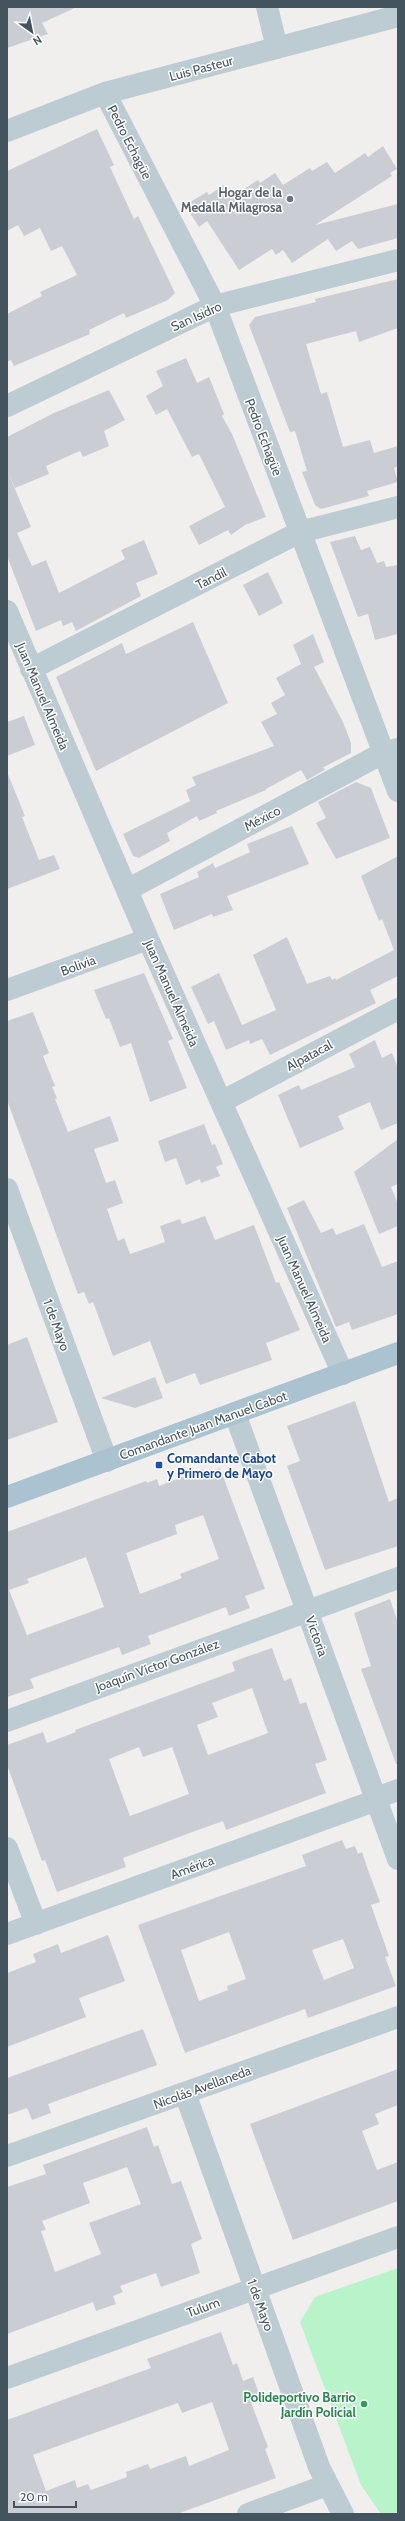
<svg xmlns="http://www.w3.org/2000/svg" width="405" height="2521" viewBox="0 0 405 2521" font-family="Cabin,sans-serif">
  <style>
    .green { fill: #b8f3c9 }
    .building { fill: #caced4; fill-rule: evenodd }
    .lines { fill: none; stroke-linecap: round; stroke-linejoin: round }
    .minor { stroke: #bdcbd2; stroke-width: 22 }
    .major { stroke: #abc2d0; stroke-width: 22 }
    .worship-dot { fill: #6b7280; stroke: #fff; stroke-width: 1.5 }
    .transit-dot { fill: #1a4fb4; stroke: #fff; stroke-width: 1.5 }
    .leisure-dot { fill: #2e9e5b; stroke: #fff; stroke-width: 1.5 }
    .labels { text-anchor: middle; stroke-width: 3; stroke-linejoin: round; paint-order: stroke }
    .street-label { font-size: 13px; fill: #44545e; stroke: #fff }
    .worship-label { font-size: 13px; font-weight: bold; fill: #5b616d; stroke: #fff; text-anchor: end }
    .transit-label { font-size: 13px; font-weight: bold; fill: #164399; stroke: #fff; text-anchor: start }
    .leisure-label { font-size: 13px; font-weight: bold; fill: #27864d; stroke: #fff; text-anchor: end }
  </style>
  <rect width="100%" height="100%" fill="#f1eeee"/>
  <!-- green -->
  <path class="green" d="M398,2268V2514H381L361,2485L300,2322L315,2297Z"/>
  <!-- building -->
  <path class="building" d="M7,7H77L42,23L48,34L7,48Z
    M97,129L114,165L110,167L134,219L138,216L175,293L168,300L126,318L124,313L89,330L90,334L14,366L11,360L7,362V314L42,296L40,292L77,275L62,246L51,251L40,228L24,236L18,225L7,231V171Z
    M383,146L397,169L390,173L392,176L315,225L398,204V238L358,249L352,241L336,251L328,239L292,263L283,250L276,255L272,249L239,270L207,221L199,227L185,205L207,192L209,195L224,185L232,197L258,180L260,183L275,173L283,185L310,168L312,171L327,162L335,173L365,153L368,157Z
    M398,279V328L359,342L356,331L306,344L321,394L327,392L343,447L370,440L374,453L398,446V466L394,468L398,482L367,491L369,496L321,509L315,505L302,472L307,471L295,431L290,432L249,325L255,317L316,302L315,299Z
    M186,358L197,383L209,377L224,414L222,416L232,434L266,517L245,525L231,535L228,530L199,545L189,526L225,507L199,454L192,457L167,409L156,415L146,396L163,386L156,371Z
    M109,390L125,420L104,431L109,446L83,457L80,451L46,466L49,474L15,488L7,470V437L54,413Z
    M7,470L31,527L17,533L32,566L46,560L59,593L125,559L121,550L144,540L158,574L136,583L141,596L76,631L72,622L63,626L61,620L36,631L7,556Z
    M355,536L361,550L370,547L377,563L384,561L386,567L398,565V634L375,640L368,614L358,617L330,542Z
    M268,572L283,603L259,616L243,585Z
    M193,622L228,703L96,771L56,677L122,643L126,654Z
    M313,634L324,662L314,667L343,722L351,743V753L322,768L326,769L307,780L301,770L266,789V790L216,811L217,813L199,821L197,816L167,833L170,841L139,858L133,856L123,834L190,801L186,790L196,785L192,777L274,746L261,722L277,714L271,703L285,695L276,678L301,664L293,645Z
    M24,716L35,745L7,756V722Z
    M7,772L25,816L22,817L39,860L54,855L60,869L7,889Z
    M356,782L371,788L390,838L336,859L316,823L326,818L318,802Z
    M292,826L309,864L227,896L233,910L213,917L212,914L174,930L160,894L199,877L197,872L213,863L215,868L250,852L247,844Z
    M398,856V976L370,990L376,1003L270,1055L262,1039L250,1044L249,1040L226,1050L214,1021L208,1024L191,987L219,973L242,1025L276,1010L253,955L287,937L307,984L330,976L332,980L335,978L336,980L394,950L382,919L379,921L361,876Z
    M144,973L173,1039L168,1041L187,1088L150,1102L131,1043L120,1047L109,1018L106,1019L94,990Z
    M33,1012L49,1053L43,1056L55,1086L52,1087L57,1098L55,1099L68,1132L110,1116L119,1141L94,1149L106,1183L115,1180L123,1203L107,1209L118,1241L124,1238L130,1254L165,1242L160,1226L180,1219L182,1224L205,1216L215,1240L254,1225L276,1283L279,1282L300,1330L266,1343L272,1360L200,1385L195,1373L166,1384L150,1341L113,1356L93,1302L89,1304L84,1292L78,1294L7,1100V1021Z
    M375,1040L382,1058L392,1053L398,1068V1123L381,1130L370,1102L338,1116L344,1129L300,1148L278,1095L299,1085L301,1090L355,1067L349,1054Z
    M204,1124L212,1145L215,1144L223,1164L216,1167L220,1176L201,1183L200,1179L186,1185L176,1158L165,1162L158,1141Z
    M398,1139V1184L391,1187L398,1204V1226L379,1234L354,1172Z
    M304,1200L321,1233L333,1228L336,1235L364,1224L382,1267L398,1261V1314L352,1330L349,1322L336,1327L287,1208Z
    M27,1337L58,1422L7,1440V1345Z
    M155,1377L163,1398L135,1408L101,1398Z
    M355,1401L389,1502L398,1498V1546L325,1570L287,1466L300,1461L287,1426Z
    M220,1468L265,1589L245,1596L250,1608L229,1616L226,1607L148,1636L151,1644L122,1655L119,1647L30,1679L34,1688L7,1697V1532L146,1481L147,1483L157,1479L159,1486L203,1469L204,1474ZM203,1515L219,1559L180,1574L182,1578L140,1594L126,1553L177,1534L175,1525ZM86,1557L104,1607L27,1635L9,1590L29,1583L27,1579Z
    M390,1599L398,1623V1764H396L361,1669L371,1666L354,1613Z
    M272,1648L284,1681L291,1678L300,1704L306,1702L327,1760L315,1764L326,1793L226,1830L223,1821L187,1834L123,1858L126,1867L57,1892L45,1860L42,1861L7,1765V1745L43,1732L47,1743L76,1732L75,1730L235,1671L232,1662ZM252,1688L268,1733L208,1755L197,1725L218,1717L212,1703ZM139,1747L143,1757L172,1747L189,1794L130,1816L109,1759Z
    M342,1840L346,1849L355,1846L358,1854L362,1852L368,1870L380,1902L371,1905L389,1956L385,1957L396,1986L308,2018L305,2009L185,2053L138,1925L306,1866L302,1855ZM229,1932L246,1979L227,1986L228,1990L199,2001L181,1950ZM343,1939L354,1968L324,1980L312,1950Z
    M108,1935L125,1981L79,1998L86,2017L7,2047V1973L36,1962L33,1954L58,1944L61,1953Z
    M143,2029L157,2065L48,2104L51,2113L32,2120L27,2108L7,2115V2078Z
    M398,2069V2105L375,2114L379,2124L362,2131L377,2170L398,2162V2201L293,2240L250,2124Z
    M147,2127L154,2147L158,2145L172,2184L181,2181L193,2214L202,2239L191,2244L200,2273L161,2287L156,2273L120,2286L123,2292L113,2296L116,2304L96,2311L93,2302L7,2334V2187L46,2174L43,2165ZM127,2167L141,2204L89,2223L101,2254L55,2272L41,2231L46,2230L42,2221L90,2203L83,2183Z
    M221,2332L233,2365L237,2363L243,2381L253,2377L259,2394L249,2397L268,2447L265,2449L276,2478L177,2514H7V2420L151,2368L147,2359ZM212,2402L229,2450L189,2466L186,2456L150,2469L148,2464L126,2472L127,2477L91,2490L88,2484L77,2488L75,2480L46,2491L33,2455L178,2403L182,2413Z"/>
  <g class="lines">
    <!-- minor -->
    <path class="minor" d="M267,7L277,48
      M105,93L215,306L398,791
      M7,131L105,93L398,16
      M7,406L215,306L398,260
      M7,611L148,939L343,1374
      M31,669L300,532L398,507
      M127,890L383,753L397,749
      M7,990L148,939
      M221,1102L398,1009
      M7,1189L107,1461
      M235,1414L398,1859
      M7,1721L398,1578
      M376,1798L398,1790
      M7,1848L36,1924
      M7,1934L377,1800
      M185,2093L319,2467L343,2514
      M7,2156L398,2017
      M7,2378L398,2237
      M248,2514L327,2485"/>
    <!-- major -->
    <path class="major" d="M7,1497L398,1353"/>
  </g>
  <!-- markers -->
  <circle class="worship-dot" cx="290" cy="199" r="4"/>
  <rect class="transit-dot" x="155" y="1461" width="8" height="8" rx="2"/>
  <circle class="leisure-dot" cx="364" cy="2404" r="4"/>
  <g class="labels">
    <!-- street labels -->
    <g class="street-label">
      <text transform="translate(201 68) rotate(-15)" y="5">Luis Pasteur</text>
      <text transform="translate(130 142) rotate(63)" y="5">Pedro Echagüe</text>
      <text transform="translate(196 316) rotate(-24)" y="5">San Isidro</text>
      <text transform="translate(264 437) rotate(69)" y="5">Pedro Echagüe</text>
      <text transform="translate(211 578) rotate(-27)" y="5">Tandil</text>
      <text transform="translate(43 696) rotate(67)" y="5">Juan Manuel Almeida</text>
      <text transform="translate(262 818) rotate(-28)" y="5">México</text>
      <text transform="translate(78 965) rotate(-20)" y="5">Bolivia</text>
      <text transform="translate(172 993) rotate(66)" y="5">Juan Manuel Almeida</text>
      <text transform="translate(309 1055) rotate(-28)" y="5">Alpatacal</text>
      <text transform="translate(305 1289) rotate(66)" y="5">Juan Manuel Almeida</text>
      <text transform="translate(57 1325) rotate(70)" y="5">1 de Mayo</text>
      <text transform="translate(203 1425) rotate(-20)" y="5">Comandante Juan Manuel Cabot</text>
      <text transform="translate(317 1636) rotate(70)" y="5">Victoria</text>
      <text transform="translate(157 1665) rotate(-20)" y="5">Joaquín Víctor González</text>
      <text transform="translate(192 1867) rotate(-20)" y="5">América</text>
      <text transform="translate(202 2087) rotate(-20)" y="5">Nicolás Avellaneda</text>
      <text transform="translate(261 2305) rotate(70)" y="5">1 de Mayo</text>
      <text transform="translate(203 2307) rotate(-20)" y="5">Tulum</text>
    </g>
    <!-- worship labels -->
    <g class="worship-label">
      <text x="282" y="197">Hogar de la<tspan x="282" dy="15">Medalla Milagrosa</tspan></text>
    </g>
    <!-- transit labels -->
    <g class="transit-label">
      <text x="167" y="1463">Comandante Cabot<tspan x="167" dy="15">y Primero de Mayo</tspan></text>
    </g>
    <!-- leisure labels -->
    <g class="leisure-label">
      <text x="356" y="2402">Polideportivo Barrio<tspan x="356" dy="15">Jardín Policial</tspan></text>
    </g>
  </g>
  <!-- border -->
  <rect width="405" height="2521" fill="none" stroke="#44545e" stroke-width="16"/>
  <!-- north arrow -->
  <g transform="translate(32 32) rotate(147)" stroke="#ffffff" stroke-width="3" paint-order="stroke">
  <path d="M0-3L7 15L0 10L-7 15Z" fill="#44545e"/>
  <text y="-6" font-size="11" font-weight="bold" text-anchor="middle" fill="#44545e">N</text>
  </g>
  <!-- scale -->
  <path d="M14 2501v6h62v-6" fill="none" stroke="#44545e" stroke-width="2"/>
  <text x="20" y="2501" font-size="12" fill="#44545e" stroke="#ffffff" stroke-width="3" paint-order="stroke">20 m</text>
</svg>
